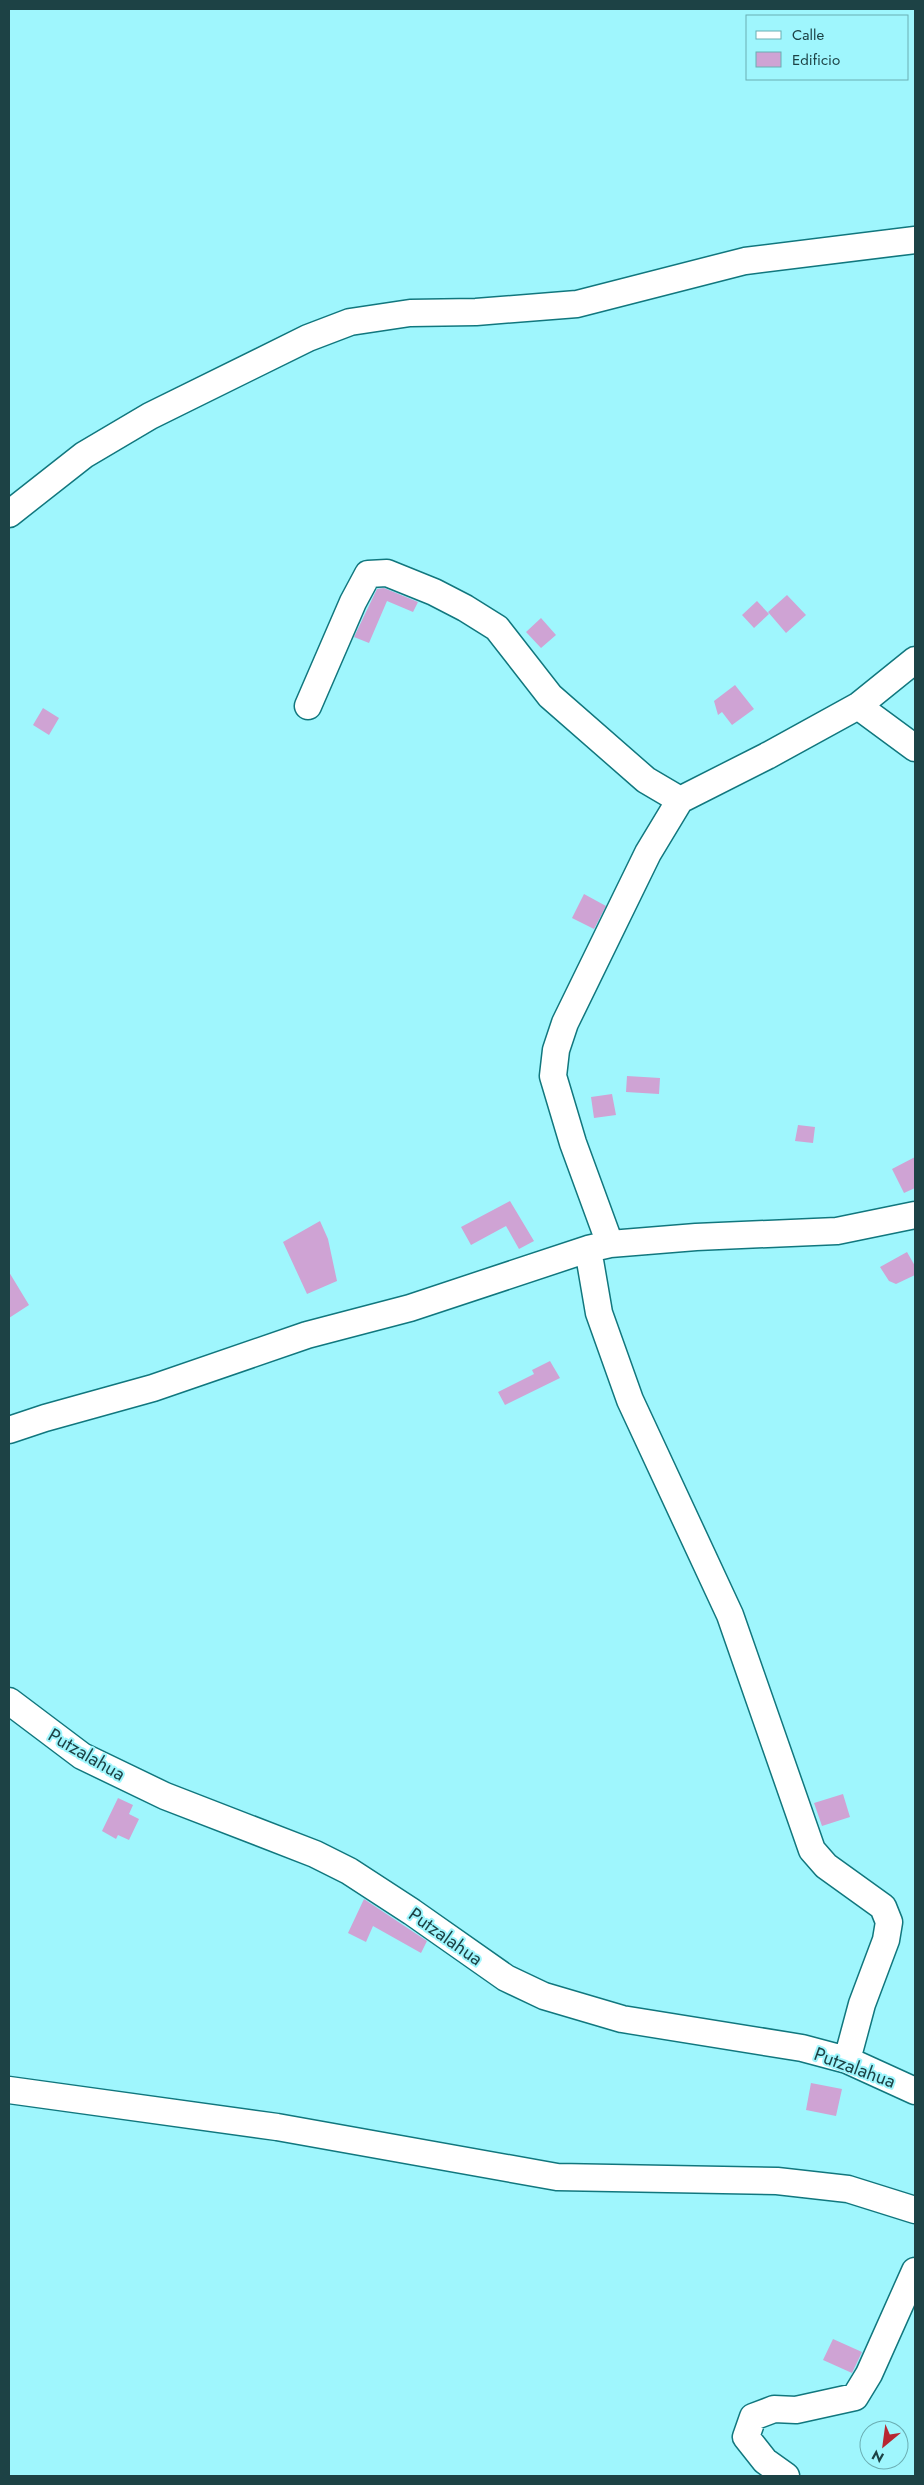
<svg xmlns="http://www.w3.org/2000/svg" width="924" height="2485" viewBox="0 0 924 2485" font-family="Jost,sans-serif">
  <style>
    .building { fill: #cfa3d4 }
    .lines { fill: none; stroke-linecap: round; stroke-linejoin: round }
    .minor-casing { stroke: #11777e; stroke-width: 29 }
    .minor { stroke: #fff; stroke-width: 26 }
    .labels { text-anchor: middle; stroke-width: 4; stroke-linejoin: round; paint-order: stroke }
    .street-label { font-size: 19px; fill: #1d4245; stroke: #9ff6fd }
  </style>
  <rect width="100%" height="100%" fill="#9ff6fd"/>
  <!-- building -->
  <path class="building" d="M384,588L418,602L413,612L387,601L369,643L354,637L377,589Z
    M787,595L806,615L786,633L768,612Z
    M757,601L769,614L754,628L742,615Z
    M541,618L556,635L541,648L526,632Z
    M735,685L754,709L732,725L722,712L718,715L714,701Z
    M43,708L59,718L49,735L33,725Z
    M584,894L606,906L594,929L572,918Z
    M627,1076L660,1078L659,1094L626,1092Z
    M612,1094L616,1115L594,1118L591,1097Z
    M798,1125L815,1127L813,1143L795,1141Z
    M915,1157V1188L904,1193L892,1169Z
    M510,1201L534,1241L519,1249L506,1226L471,1245L461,1227Z
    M320,1221L328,1239L337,1281L307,1294L283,1242Z
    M907,1252L915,1266V1275L896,1284L889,1281L880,1267Z
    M9,1272L29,1305L9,1318Z
    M550,1361L560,1378L505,1405L498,1392L534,1374L532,1370Z
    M843,1794L850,1817L822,1826L814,1803Z
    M118,1798L133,1805L129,1814L139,1819L129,1840L118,1835L116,1839L102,1831Z
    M364,1899L427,1941L421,1953L373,1926L366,1942L348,1933Z
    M811,2083L842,2089L836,2116L806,2110Z
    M833,2339L862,2352L852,2373L823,2360Z"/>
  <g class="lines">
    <!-- minor casing -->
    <g class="minor-casing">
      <path id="minor" d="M9,514L84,455L150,416L308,338L350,322L410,313L476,312L577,304L745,261L915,240
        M308,706L353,602L368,574L387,573L434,592L465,608L497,628L550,696L646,780L680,800
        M858,706L915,748
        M610,1244L573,1143L553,1076L556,1050L565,1023L648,853L680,800L767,756L858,706L915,660
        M588,1249L599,1313L630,1400L730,1615L812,1850L826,1866L883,1907L889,1922L886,1940L862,2004L847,2060
        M9,1430L45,1418L153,1388L307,1335L410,1308L588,1249L610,1244L696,1237L837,1231L915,1215
        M9,1701L82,1756L165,1796L315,1854L349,1871L412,1912L506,1978L544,1996L622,2019L802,2048L847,2060L915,2091
        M9,2090L277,2127L557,2177L777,2181L848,2189L915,2210
        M786,2476L765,2461L746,2437L753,2417L774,2409L796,2410L855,2397L869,2374L915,2271"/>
    </g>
    <!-- minor -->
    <use href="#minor" class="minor"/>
  </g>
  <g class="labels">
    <!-- street labels -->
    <g class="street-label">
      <text transform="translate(87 1754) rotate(30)" y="7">Putzalahua</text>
      <text transform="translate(446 1936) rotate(35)" y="7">Putzalahua</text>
      <text transform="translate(855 2067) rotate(20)" y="7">Putzalahua</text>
    </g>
  </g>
  <!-- border -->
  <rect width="924" height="2485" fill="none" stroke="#1d4245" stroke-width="20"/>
  <!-- legend -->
  <rect x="746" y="15" width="162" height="65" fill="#9ff6fd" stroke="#6baeb3"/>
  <rect x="756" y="31" width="25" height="8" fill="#ffffff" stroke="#6baeb3"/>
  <text x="792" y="40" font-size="15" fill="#1d4245">Calle</text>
  <rect x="756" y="52" width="25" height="15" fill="#cfa3d4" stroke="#6baeb3"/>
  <text x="792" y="65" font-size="15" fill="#1d4245">Edificio</text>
  <!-- north arrow -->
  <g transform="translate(884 2445) rotate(209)"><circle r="24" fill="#9ff6fd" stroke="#6baeb3"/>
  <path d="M0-4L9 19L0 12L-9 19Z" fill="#b82732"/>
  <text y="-8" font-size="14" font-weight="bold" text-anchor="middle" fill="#1d4245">N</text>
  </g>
</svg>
